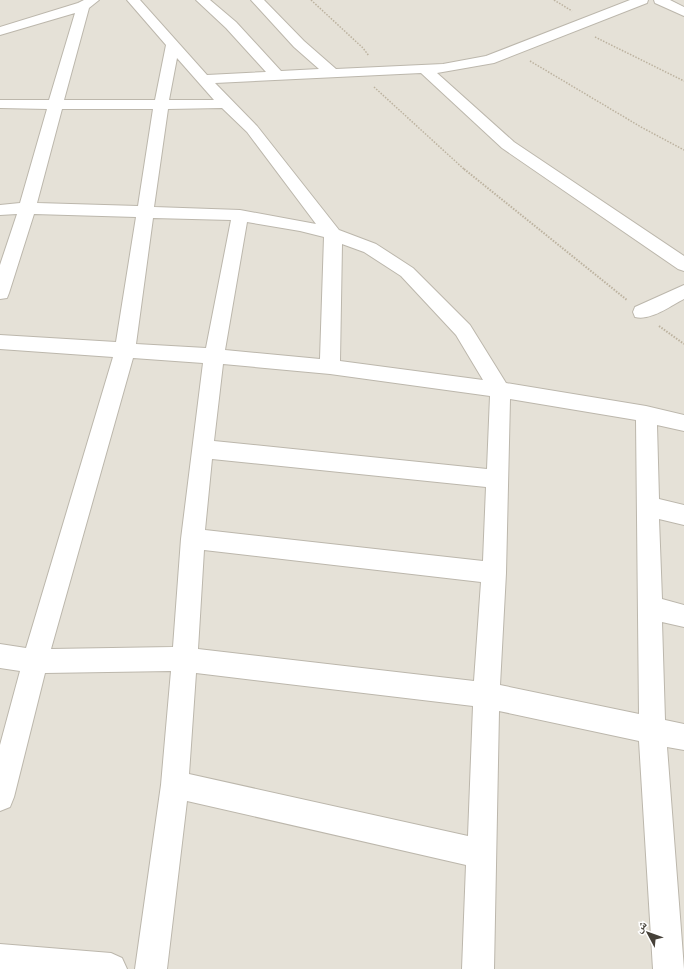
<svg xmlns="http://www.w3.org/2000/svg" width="684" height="969" viewBox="0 0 684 969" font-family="'Archivo Narrow','Noto Naskh Arabic',sans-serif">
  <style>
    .residential { fill: #e5e1d7 }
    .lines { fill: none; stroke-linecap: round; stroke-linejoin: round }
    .minor-casing { stroke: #bcb7ac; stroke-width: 2 }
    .path-far1 { stroke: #bcb29f; stroke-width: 1.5; stroke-dasharray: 1.5 1.5; stroke-linecap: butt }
    .path { stroke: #bcb29f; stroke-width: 2; stroke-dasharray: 1.5 1.5; stroke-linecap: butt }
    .minor { fill: #fff; fill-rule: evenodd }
  </style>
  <rect width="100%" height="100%" fill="#f2efe9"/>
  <!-- residential -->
  <path class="residential" d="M0,0H684V969H0Z"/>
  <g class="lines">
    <!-- minor casing -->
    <g class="minor-casing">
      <path id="minor" d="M84,0H99L89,8L64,100H155L166,45L127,0H140L207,75L266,72L226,28L196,0H210L236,22L281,71L319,69L294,47L251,0H264L304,41L336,69L443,64L486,56L630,0H648L647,3L494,63L437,73L514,142L684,256V271L678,269L502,148L421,73L215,83L257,126L339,230L376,244L413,268L470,325L506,383L646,406L684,415V431L657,425L659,499L684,505V525L659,519L662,599L684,605V627L662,622L665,720L684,724V750L667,747L684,969H653L639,741L499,711L494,969H462L466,865L187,801L167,969H135L161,785L171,671L45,673L14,797L10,807L0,811V745L20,671L0,668V644L26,648L113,357L0,349V335L116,342L136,217L34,214L9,293L7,298L0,299V265L17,214L0,215V205L20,203L47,109L0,108V100H49L75,13L0,35V27L78,3ZM177,58L214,100H169ZM222,108L247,132L316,224L240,210L154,207L168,109ZM62,109H153L138,206L37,203ZM153,218L231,220L206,348L136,344ZM247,222L300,231L324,237L320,359L225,350ZM342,244L364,252L401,276L456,335L483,380L340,361ZM133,358L203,363L181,539L173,647L51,649ZM223,364L330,374L490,396L487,469L214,441ZM510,399L636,420L639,714L500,685L506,573ZM212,459L486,487L483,561L205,530ZM204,550L481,582L474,681L198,649ZM196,673L473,706L468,836L189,774Z
        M654,0H670L684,7V16L655,3Z
        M684,285V299C670,306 651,321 635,317L633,312L635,307Z
        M0,944L111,953L122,958L127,969H0Z"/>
    </g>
    <!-- path-far1 -->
    <path class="path-far1" d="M311,0L363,48L369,56
      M554,0L572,11
      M595,37L684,81
      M530,61L641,127L684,150
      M374,87L465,170"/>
    <!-- path -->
    <path class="path" d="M464,169L627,300
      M659,326L684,344"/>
    <!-- minor -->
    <use href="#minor" class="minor"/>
  </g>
  <!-- north arrow -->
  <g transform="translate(648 933) rotate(311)" stroke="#ffffff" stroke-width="3" paint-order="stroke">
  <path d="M0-3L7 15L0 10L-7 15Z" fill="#454038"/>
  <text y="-6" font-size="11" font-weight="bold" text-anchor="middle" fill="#454038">ش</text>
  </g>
</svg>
